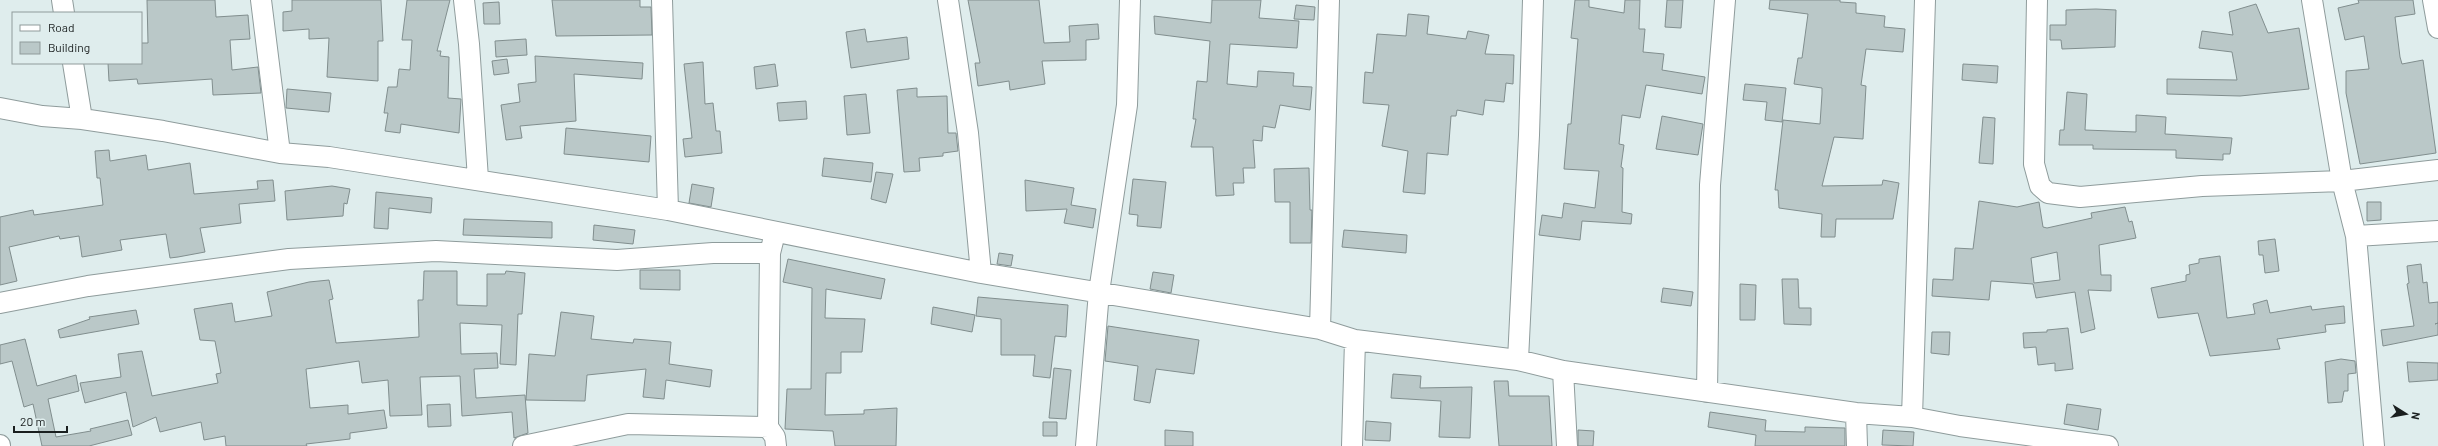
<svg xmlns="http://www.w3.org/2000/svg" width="2438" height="446" viewBox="0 0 2438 446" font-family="Barlow,sans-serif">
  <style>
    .building { fill: #bac8c8; stroke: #818e8e; fill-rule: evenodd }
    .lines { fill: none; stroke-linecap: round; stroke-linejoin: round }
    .street-casing { stroke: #8f9c9c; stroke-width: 22 }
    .street { stroke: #fff; stroke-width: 20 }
  </style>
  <rect width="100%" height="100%" fill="#dfeded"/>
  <!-- building -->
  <path class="building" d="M147,0H215L216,17L248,15L250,39L230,40L232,70L258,67L261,93L213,95L212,79L138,84L137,79L109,81L108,63H141V43H148Z
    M292,0H381L383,41H378V81L327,77L329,38L309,39V29L283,31V12L292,11Z
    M407,0H450L437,51H441L440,56L449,57L448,98L461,99L459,133L401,124L400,133L385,131L388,113H384L388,87H397L399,69L410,70L412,40H402Z
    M552,0H640V7H651L652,35L556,36Z
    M968,0H1039L1044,43L1070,42L1069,26L1098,24L1099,39L1086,40V60L1042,61L1045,84L1010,90L1009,81L978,86L975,63H980Z
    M1212,0H1261L1259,18L1299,21L1297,48L1230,44L1227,84L1257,87L1258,71L1294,73L1293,86L1312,87L1310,110L1280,105L1275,128L1263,126L1262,141L1253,140L1255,168H1243L1244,183H1233L1234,195L1216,196L1213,147H1191L1196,119H1193L1197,81L1207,82L1210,41L1155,34L1154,16L1211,23Z
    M1575,0H1589V7L1624,13L1625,0H1640L1639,29H1645L1643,52L1664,54L1662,70L1705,77L1702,94L1646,85L1640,118L1622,115L1619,144L1624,145L1621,167L1623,168L1622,212L1632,214L1631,224L1582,221L1580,240L1539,235L1542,215L1562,218L1564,203L1595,208L1599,171L1564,169L1568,124H1571L1578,39L1571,38Z
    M1667,0H1683L1681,28L1665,27Z
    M1770,0H1840V2L1856,3V13L1885,16L1884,27L1905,29L1903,52L1866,49L1861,85L1866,86L1863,139L1834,137L1822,186L1882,185L1883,180L1899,183L1893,219H1836L1835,237H1821L1822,214L1779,208L1778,190H1775L1783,120L1820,124L1822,94V88L1794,84L1798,58H1802L1808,14L1769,9Z
    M2358,0H2413L2415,14L2395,17L2400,57L2402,64L2423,60L2436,153L2360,164L2346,93V71L2369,69L2364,36L2345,40L2338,8L2359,3Z
    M499,2L500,24H484L483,3Z
    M2256,4L2268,33L2299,28L2309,89L2240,96L2167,94V79L2237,80L2232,52L2199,48L2202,31L2233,35L2229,12Z
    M1296,5L1315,7L1314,20L1294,19Z
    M2096,9L2116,10L2115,47L2062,49L2061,40H2050V25H2066V10Z
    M1408,14L1429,16L1427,34L1466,39L1468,31L1489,35L1485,54L1514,55L1513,84L1506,83L1504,102L1485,100L1483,115L1457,110L1456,116H1451L1448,155L1427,153L1425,194L1403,192L1408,151L1382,146L1389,105L1363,103L1365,72L1373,73L1377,34L1406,36Z
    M865,29L867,42L907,37L909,59L851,68L846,32Z
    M526,39L527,55L496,57L495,41Z
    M535,56L643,63L642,79L574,74L576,121L520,126L522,138L506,140L501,105L520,102L518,84L536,82Z
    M507,59L509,73L494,75L492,61Z
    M703,62L705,104L713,103L716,131H720L722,153L685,157L683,139L692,138L684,64Z
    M775,64L778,86L756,89L754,67Z
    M1963,64L1998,66L1997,83L1962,80Z
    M1745,84L1786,88L1782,122L1765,120L1767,102L1743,100Z
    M917,88V97L947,96L948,133H956L958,151L943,153V156L919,158L920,171L904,172L897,90Z
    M287,89L331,93L329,112L286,108Z
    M2067,92L2087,94L2085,130L2136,132V115L2166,117L2165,134L2232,138L2230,154H2223V160L2176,158V150L2093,149V145H2059L2060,130H2064Z
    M866,94L870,133L847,135L844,96Z
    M806,101L807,119L779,121L777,103Z
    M1662,116L1703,124L1698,155L1656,149Z
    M1983,117L1995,118L1993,164L1979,163Z
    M566,128L651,136L649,162L564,154Z
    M109,150L110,161L146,155L148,170L190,163L194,194L258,189L257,181L273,180L275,201L239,204L241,223L200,228L205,252L178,257L170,258L166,234L120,240L122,250L82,257L79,236L60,239L59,236L9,247L17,281L0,285V217L33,210L34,215L103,205L100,178H97L95,151Z
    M824,158L873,163L871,182L822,176Z
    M1309,168L1310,210H1312L1311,243H1290V202H1275L1274,169Z
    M876,172L893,174L886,203L871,199Z
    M1133,179L1166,182L1161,228L1137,226L1138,215L1129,214Z
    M1025,180L1074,188L1071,205L1096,209L1093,228L1064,223L1067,209L1026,211Z
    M692,184L714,188L711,207L689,203Z
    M332,186L350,189L347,204L344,203L343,216L287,220L285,191Z
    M376,192L432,198L431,213L389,208L388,229L374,228Z
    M1979,201L2017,207L2039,202L2043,227L2047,228L2092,218L2091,213L2125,207L2129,222L2132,221L2136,238L2099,245L2101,275H2111V291L2088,290L2095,329L2081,333L2075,292L2036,298L2033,284L1991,281L1989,300L1932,296L1933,279L1953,280L1955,248L1973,249ZM2057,252L2060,280L2034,283L2031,258Z
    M2367,202H2381V220L2367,221Z
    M464,219L552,222V238L463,235Z
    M594,225L635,230L633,244L593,240Z
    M1344,230L1407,235L1406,253L1342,247Z
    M2275,239L2279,271L2265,273L2263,255H2259L2258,241Z
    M999,253L1013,255L1011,266L997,264Z
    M2220,256L2227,318L2255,314L2253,304L2267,300L2270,313L2311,306L2312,310L2344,306L2345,323L2325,325L2326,332L2277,339L2280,349L2210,356L2198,313L2158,318L2151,288L2186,281V275L2190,274L2189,265L2199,263V259Z
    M788,259L885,279L881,299L826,289L825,318L865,319L862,352H841V373H826L825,415L864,414V410L897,408L896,446H835L833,431L785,429L787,389H811L812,288L783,282Z
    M2421,264L2423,283L2427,282L2429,303L2438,302V323L2435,324L2438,323V335L2383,346L2381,330L2414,326L2407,284L2409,283L2407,266Z
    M640,270H680V290L640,289Z
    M424,271H457V305L487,306V274H505L506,271L525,273L522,314H518L516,365L500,364L502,325L460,323L461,354L497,353L498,368L474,369L476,398L525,395L528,433L514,438L512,412L462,416L460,376L420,377L422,415L390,416L388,380L362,383L359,361L306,369L310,408L348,405V414L384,410L387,428L350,433V439L306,444L307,446H226L225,436L204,440L201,422L160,432L156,417L133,427L126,392L85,403L80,383L121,377L118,354L142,351L152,396L218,383L216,374L221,373L215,341L200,340L194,309L232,303L235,322L272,316L267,292L309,282L329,280L333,299L329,300L336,343L419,337L418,300H423Z
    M1153,272L1174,275L1171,293L1150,289Z
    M1782,279H1798L1799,308H1811V325L1784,324Z
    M1740,284L1756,285L1755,320H1740Z
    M1663,288L1693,292L1691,306L1661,302Z
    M978,297L1068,305L1066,337L1055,336L1050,378L1033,376L1035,355H1001V319L976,316Z
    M933,307L975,315L972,332L931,324Z
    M136,310L139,324L60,338L58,330L90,319L89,317Z
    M561,312L594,316L591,339L633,343L634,339L671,342L669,364L712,370L710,387L666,380L664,399L643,397L646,369L587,375L585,401L526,400L529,354L555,356Z
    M1108,326L1199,340L1194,374L1156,369L1150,403L1134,400L1138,366L1105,361Z
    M2068,328L2073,369L2055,371V363L2038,365L2036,347L2024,348L2023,333L2047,332V330Z
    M1932,332H1950L1949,355L1931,353Z
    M25,339L37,386L76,375L79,391L48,399L56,437L91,431L90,429L128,420L132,435L89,446H42L33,404L24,407L12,361L0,364V345Z
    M2341,359L2355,361L2356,373L2348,374V391H2344L2342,402L2328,403L2325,362Z
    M2407,362L2438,363V380L2409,382Z
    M1054,368L1071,370L1066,419L1049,418Z
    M1393,374L1421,376L1420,388L1472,387L1470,438L1439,437L1441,401L1391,398Z
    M1494,381H1508L1509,396H1549L1552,446H1499Z
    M450,404L451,426L428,427L427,405Z
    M2067,404L2101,409L2098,430L2064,424Z
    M1710,412L1766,420L1765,431L1805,432V427L1845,428V446H1755L1756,435L1708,427Z
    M1366,421L1391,423L1390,441L1365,440Z
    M1043,422H1057V436H1043Z
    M1165,430L1193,432V446H1165Z
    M1578,430L1594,431L1593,446H1578Z
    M1883,430L1914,432L1913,446L1882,445Z"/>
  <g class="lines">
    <!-- street casing -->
    <g class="street-casing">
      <path id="street" d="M62,0L64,13
        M261,0L280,153
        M464,0L469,44L478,179
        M662,0L668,210
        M948,0L968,133L981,273
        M2037,0L2034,164L2040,186L2048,193L2080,197L2202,186L2342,181L2438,170
        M2312,0L2342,181L2356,236L2374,446
        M2433,0L2438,28
        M73,63L82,119
        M0,108L42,116L82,119L163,131L280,153L329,157L668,210L981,273L1320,329L1355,340L1518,360L1563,371L1856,413L1912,417L1960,426L2108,446
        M2356,236L2438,231
        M773,241L770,253L768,427L775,437L776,446
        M0,303L88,286L289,259L436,251L617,260L713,253H770
        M1320,329L1329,0
        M1518,360L1529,135L1533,0
        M1563,371L1567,446
        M1707,392L1710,185L1725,0
        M1856,413L1857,446
        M1912,417L1925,0
        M0,445V446
        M523,446L628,424L768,427
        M1086,446L1099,292L1127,105L1130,0
        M1352,446L1355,340"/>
    </g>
    <!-- street -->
    <use href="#street" class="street"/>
  </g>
  <!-- legend -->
  <rect x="12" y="12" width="130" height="52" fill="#dfeded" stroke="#909b9b"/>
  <rect x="20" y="25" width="20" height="6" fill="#ffffff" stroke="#909b9b"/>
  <text x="48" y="32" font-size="12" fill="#1a1f1f">Road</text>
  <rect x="20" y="42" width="20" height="12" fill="#bac8c8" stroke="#909b9b"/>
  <text x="48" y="52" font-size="12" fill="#1a1f1f">Building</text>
  <!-- north arrow -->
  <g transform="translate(2406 414) rotate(101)" stroke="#dfeded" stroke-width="3" paint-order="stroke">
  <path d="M0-3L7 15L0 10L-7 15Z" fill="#1a1f1f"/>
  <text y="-6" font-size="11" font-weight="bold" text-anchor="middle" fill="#1a1f1f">N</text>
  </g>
  <!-- scale -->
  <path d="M14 426v6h53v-6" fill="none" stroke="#1a1f1f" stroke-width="2"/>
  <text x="20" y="426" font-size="12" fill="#1a1f1f" stroke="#dfeded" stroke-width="3" paint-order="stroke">20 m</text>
</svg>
